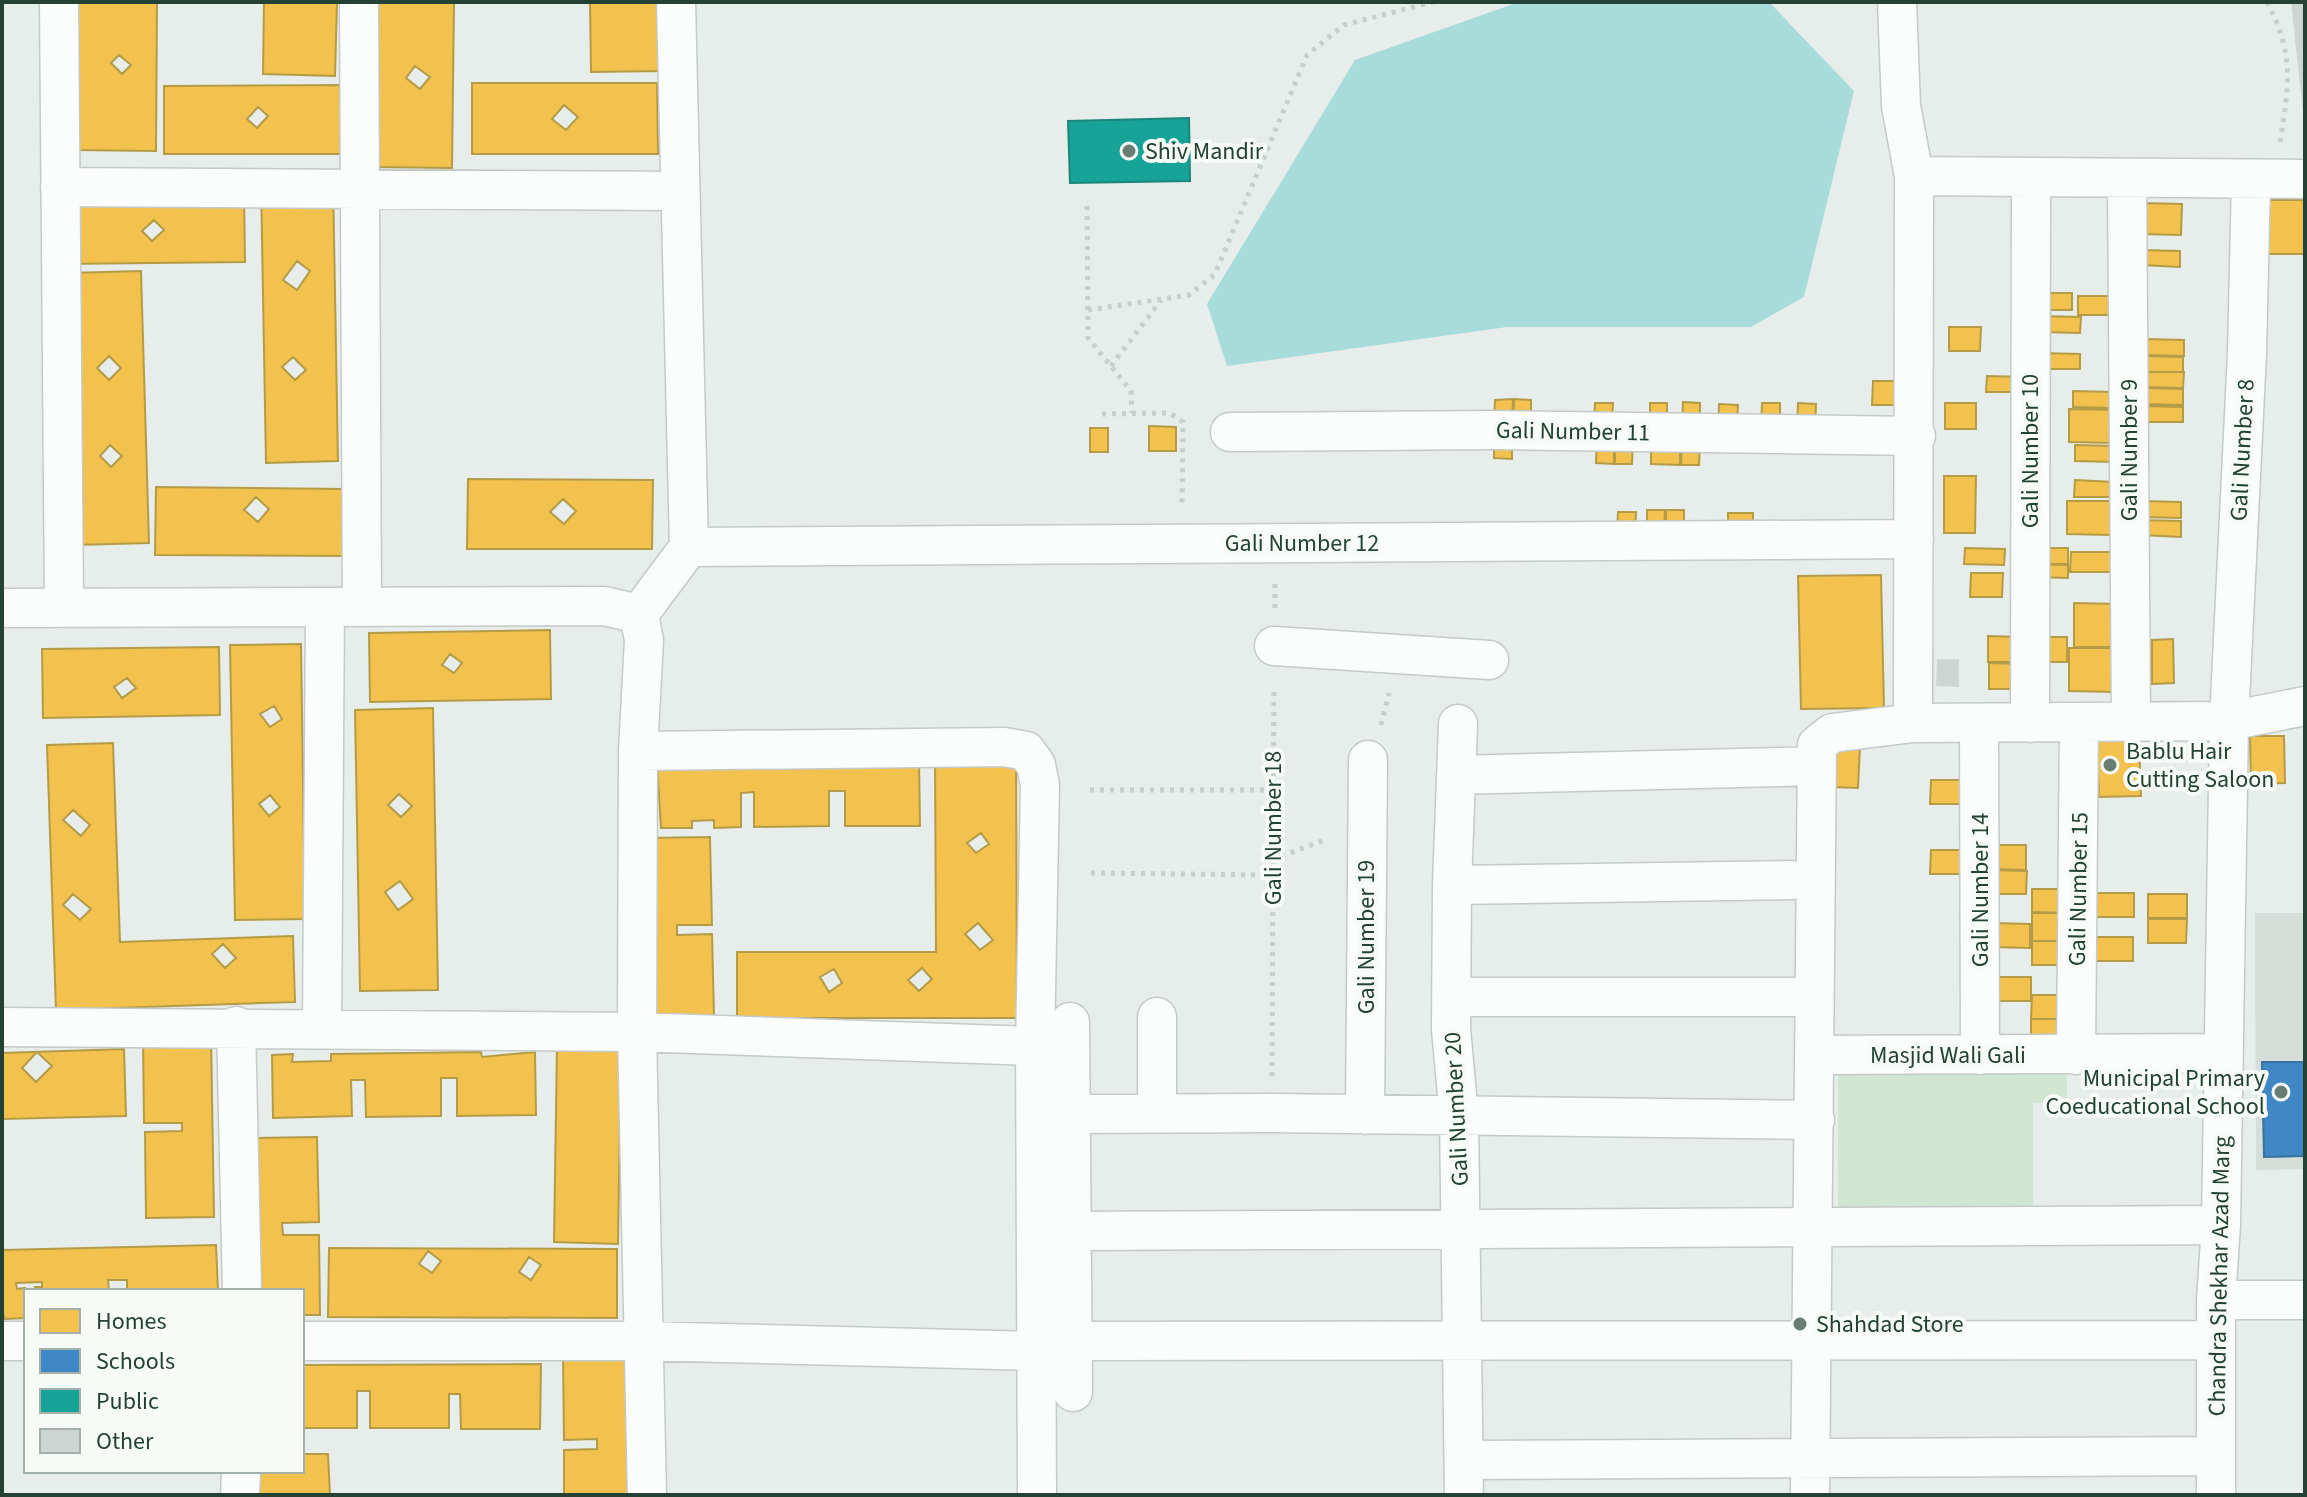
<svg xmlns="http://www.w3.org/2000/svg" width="2307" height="1497" viewBox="0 0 2307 1497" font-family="'Source Sans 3',sans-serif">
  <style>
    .built { fill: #d5ded9 }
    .green { fill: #d0e6d3 }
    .water { fill: #a7dcda }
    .homes { fill: #f2c14e; stroke: #b49b46; stroke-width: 2; fill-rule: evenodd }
    .schools { fill: #3f88c5; stroke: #37739a; stroke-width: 2 }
    .public { fill: #17a398; stroke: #1b867a; stroke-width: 2 }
    .building { fill: #ced4d1; stroke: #d0d6d2; stroke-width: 2 }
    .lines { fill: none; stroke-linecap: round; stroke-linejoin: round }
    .street-casing { stroke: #c4cac7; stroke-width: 41 }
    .path { stroke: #c6cfca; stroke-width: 5; stroke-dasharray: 4 6; stroke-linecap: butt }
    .street { stroke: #fbfcfc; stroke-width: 38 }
    .poi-dot { fill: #687e74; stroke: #f6fbf8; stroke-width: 3 }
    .labels { text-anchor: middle; stroke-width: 8; stroke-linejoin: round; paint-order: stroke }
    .poi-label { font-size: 24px; fill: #234234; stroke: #f6fbf8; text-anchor: start }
    .street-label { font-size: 24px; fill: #234234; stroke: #f6fbf8 }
  </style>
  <rect width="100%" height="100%" fill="#e7edea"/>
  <!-- built -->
  <path class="built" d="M2255,913H2305V1169L2256,1170Z"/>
  <!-- green -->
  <path class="green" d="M1838,1068L2067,1069V1102L2033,1103V1214L1838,1213Z"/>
  <!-- water -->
  <path class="water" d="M1519,2H1769L1854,91L1804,297L1751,327H1507L1227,366L1207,304L1355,60Z"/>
  <!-- homes -->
  <path class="homes" d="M75,2H157L156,151L74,150ZM119,55L131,65L122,74L111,63Z
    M264,2H337L335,76L263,74Z
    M374,2H454L452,168L373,167ZM415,66L430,77L420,89L406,78Z
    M590,2H664L665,71L591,72Z
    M472,83H657L658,154H472ZM564,105L578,117L566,130L552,119Z
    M348,85V154H164V86ZM258,107L268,116L257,128L247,119Z
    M333,181L338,461L266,463L261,182ZM297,261L310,271L297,290L283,280ZM293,357L306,370L295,380L282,367Z
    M244,193L245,262L61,264V195ZM154,220L164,230L152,241L142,231Z
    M2257,200H2305V254H2256Z
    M2143,203L2182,204L2181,235L2141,234Z
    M2141,250L2180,251V267L2140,265Z
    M141,271L149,543L75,545L67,273ZM109,356L121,368L109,380L97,368ZM110,445L122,456L111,467L100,456Z
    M2043,293H2072V310H2043Z
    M2078,296H2120L2119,315H2078Z
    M2041,316L2081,317L2080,333L2041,332Z
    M1949,327H1981L1980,351H1949Z
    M2145,339L2184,340V356L2144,355Z
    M2041,353L2080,354V369H2040Z
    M2144,356L2183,357V372H2143Z
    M2143,372H2184L2183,388L2143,387Z
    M1987,376L2027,377V392H1986Z
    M1873,381H1904V405H1872Z
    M2144,388L2183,389V405L2143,404Z
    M2073,391L2113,392V408L2073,407Z
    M1513,399L1512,423H1494L1495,400Z
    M1514,399L1531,400V424L1513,423Z
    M1683,402L1700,403V427L1682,426Z
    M1595,403H1613L1612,427H1594Z
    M1650,403H1667V427H1650Z
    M1762,403H1780V427H1761Z
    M1798,403L1816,404L1815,428L1797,427Z
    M1945,403H1976V429H1945Z
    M1719,404L1738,405L1737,430L1718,429Z
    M2143,406L2183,407V422H2143Z
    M2069,409L2114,410L2113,443L2069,442Z
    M1149,426L1176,427V451H1149Z
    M1090,428H1108V452H1090Z
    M1494,435H1512V459L1494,458Z
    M1597,439L1614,440V464L1596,463Z
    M1615,440H1633L1632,464H1615Z
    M1651,440L1680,441V465L1651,464Z
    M1682,441H1700L1699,465H1681Z
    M2075,445L2115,446L2114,462L2075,461Z
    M1944,476H1976L1975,533H1944Z
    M468,479L653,480L652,549H467ZM563,499L576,511L564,524L550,512Z
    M2075,480L2114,482V497H2074Z
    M156,487L346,489L345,556L155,555ZM256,497L269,509L258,522L244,510Z
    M2067,501H2112L2111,535L2067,534Z
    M2141,501L2181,502V518L2141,517Z
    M1647,510H1665L1664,534H1647Z
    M1666,510H1684V533L1666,534Z
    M1618,512H1636L1635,536H1617Z
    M1728,513H1753V537H1728Z
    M2141,520L2181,521V537L2141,535Z
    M1965,548L2005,549L2004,565L1964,564Z
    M2037,548H2068V564H2037Z
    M2071,552H2111V572H2070Z
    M2036,564L2068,565V578L2036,577Z
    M1971,573H2003L2002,597H1970Z
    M1881,575L1884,708L1801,709L1798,576Z
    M2074,603L2119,604V647H2074Z
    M550,630L551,699L370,702L369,633ZM450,654L462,663L454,673L442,665Z
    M1988,636L2020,637L2019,662H1988Z
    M2036,637H2067V662H2035Z
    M2173,639L2174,683L2152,684V640Z
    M301,644L305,919L235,920L230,645ZM274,706L282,719L270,727L260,714ZM270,795L280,807L269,816L259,804Z
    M219,647L220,715L43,718L42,649ZM127,678L136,688L122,698L114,687Z
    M2069,648H2114V692L2069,691Z
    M1989,663L2021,664V689H1989Z
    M433,708L438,990L360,991L355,710ZM399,794L412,806L401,817L388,805ZM400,881L413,899L398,910L385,892Z
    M2250,736H2284L2285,783L2251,784Z
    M2139,740L2141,796L2099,797L2097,741Z
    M113,743L120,942L293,936L295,1002L56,1010L47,745ZM73,810L90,825L81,836L63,820ZM73,894L91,909L80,920L63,905ZM223,944L236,958L225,968L212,954Z
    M1832,745L1860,746L1858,788L1831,787Z
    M1016,752L1017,1018H737V952H936L935,753ZM981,833L989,844L976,853L967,843ZM978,923L993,940L980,950L965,934ZM922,968L932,979L919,991L908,980ZM834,969L842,983L829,992L820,977Z
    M919,759L920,826H845V791H829V826L754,827V792L741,793V827L714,828V820L692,821V828H661L657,762Z
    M1931,780H1969V804H1930Z
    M710,837L712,925H677V935L712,934L714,1016L651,1017L647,838Z
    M1987,845H2026V870L1987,869Z
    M1931,850H1969V874H1930Z
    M1988,870L2027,871L2026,894H1988Z
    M2032,889H2071L2070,913L2032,912Z
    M2096,893H2134V917H2095Z
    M2148,894H2187V918H2148Z
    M2032,913H2071L2070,941H2032Z
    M2148,919H2187L2186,943H2148Z
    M1992,923L2030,924V948L1991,947Z
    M2094,937H2133V961H2094Z
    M2032,941H2070V965H2032Z
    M1994,977H2031V1001H1994Z
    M2032,995H2070V1019H2031Z
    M2031,1019H2069V1043H2031Z
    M211,1035L214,1217L146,1218L145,1132L182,1131V1123H144L143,1036Z
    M557,1046H621L618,1244L554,1242Z
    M124,1049L126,1116L2,1119V1053ZM37,1052L52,1066L36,1082L22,1068Z
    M481,1052L482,1057L535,1052L536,1115L457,1116V1078H441V1116L366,1117L365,1080H351L352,1116L273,1118L272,1055L293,1054L292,1062L331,1061V1054Z
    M317,1137L319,1222L282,1223L283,1235H319L320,1315H302V1291H259L250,1138Z
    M216,1245L218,1291H127V1280H108L109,1291H35V1287H42V1282L16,1283L17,1289L25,1288L26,1318L5,1319L2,1312V1250Z
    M329,1248L617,1249V1318L328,1317ZM428,1251L441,1261L432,1273L419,1264ZM529,1257L541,1265L531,1280L519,1272Z
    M563,1353H627L628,1495H564V1450L597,1449V1439L564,1440Z
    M541,1364L540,1429H461L460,1394H449V1428H370V1391H357V1428H302V1365Z
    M302,1454H328L330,1495H259L258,1471H302Z"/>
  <!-- schools -->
  <path class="schools" d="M2262,1062H2305V1156L2264,1157Z"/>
  <!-- public -->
  <path class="public" d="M1189,118L1190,181L1070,183L1068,121Z"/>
  <!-- building -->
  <path class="building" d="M2292,2H2305V122Z
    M1938,660H1958V686L1937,685Z"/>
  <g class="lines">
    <!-- street casing -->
    <g class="street-casing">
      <path id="street" d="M59,2L64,607
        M359,2L362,607
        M1897,2L1901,106L1914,176L1913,723
        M1914,176L2305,179
        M2127,178L2131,722
        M60,187L680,191
        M1230,432L1495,430L1916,436
        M689,547L1914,539
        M2,608L604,606L639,614L644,640L638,751L637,1032L647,1495
        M639,614L689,547L676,2
        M1274,646L1489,660
        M2030,723L2031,179
        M1458,724L1452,885L1451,1029L1459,1116L1464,1495
        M1979,724L1980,1055
        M638,751L1004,747L1026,751L1036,765L1040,785L1035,1046L1037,1495
        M1456,775L1816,766
        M1452,885L1791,880
        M1451,997H1798
        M1157,1017V1114
        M1070,1022L1073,1392
        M236,1026L242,1291
        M2,1027L637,1032L1035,1046
        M322,1027L325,607
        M1816,1055L2224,1053
        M2076,1055L2079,722
        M1071,1114L1272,1113L1815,1120
        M1365,1115L1368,760
        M1071,1231L2221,1225
        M2216,1300H2305
        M2,1341H26
        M302,1341H643L1036,1351
        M1072,1341L2216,1340
        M1464,1460L2215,1456
        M240,1495L241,1471
        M1810,1495L1817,745L1832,733L1913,723L2229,721L2305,706
        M2216,1495V1300L2221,1225L2229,721L2247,353L2251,179"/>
    </g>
    <!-- path -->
    <path class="path" d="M2267,2C2295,55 2289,85 2280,142
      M1087,206L1088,338L1131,391L1132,413
      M1088,310L1189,295L1215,274L1307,55L1344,25L1433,2
      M1111,366L1161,300
      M1102,414L1170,413L1183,422L1182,507
      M1275,608V582
      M1381,725L1389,693
      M1090,790H1273
      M1272,860L1327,839
      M1091,873L1273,875
      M1272,1076L1274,686"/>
    <!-- street -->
    <use href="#street" class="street"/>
  </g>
  <!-- markers -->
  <g class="poi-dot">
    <circle cx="1129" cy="151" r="8"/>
    <circle cx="2110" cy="765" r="8"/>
    <circle cx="2281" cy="1092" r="8"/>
    <circle cx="1800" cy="1324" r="8"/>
  </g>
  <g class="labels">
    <!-- poi labels -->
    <g class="poi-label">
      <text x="1145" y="159">Shiv Mandir</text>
      <text x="2126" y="759">Bablu Hair<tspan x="2126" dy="28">Cutting Saloon</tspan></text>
      <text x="2265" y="1086" text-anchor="end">Municipal Primary<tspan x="2265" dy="28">Coeducational School</tspan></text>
      <text x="1816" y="1332">Shahdad Store</text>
    </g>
    <!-- street labels -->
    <g class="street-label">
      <text transform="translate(1573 431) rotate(1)" y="8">Gali Number 11</text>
      <text transform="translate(2129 450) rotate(-90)" y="8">Gali Number 9</text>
      <text transform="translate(2242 450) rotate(-87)" y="8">Gali Number 8</text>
      <text transform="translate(2030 451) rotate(-90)" y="8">Gali Number 10</text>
      <text x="1302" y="551">Gali Number 12</text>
      <text transform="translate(1273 828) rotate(-90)" y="8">Gali Number 18</text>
      <text transform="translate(2078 889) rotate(-89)" y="8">Gali Number 15</text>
      <text transform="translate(1980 890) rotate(-90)" y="8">Gali Number 14</text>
      <text transform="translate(1366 937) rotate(-90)" y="8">Gali Number 19</text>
      <text x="1948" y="1063">Masjid Wali Gali</text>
      <text transform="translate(1456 1109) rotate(-93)" y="8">Gali Number 20</text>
      <text transform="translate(2219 1276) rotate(-89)" y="8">Chandra Shekhar Azad Marg</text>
    </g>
  </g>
  <!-- border -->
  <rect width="2307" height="1497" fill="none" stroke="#234234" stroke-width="8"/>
  <!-- legend -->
  <rect x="24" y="1289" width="280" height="184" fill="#f6fbf8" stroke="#a2b1aa" stroke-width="2"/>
  <rect x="40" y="1309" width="40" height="24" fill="#f2c14e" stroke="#a2b1aa" stroke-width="2"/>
  <text x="96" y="1329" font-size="24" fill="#234234">Homes</text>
  <rect x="40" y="1349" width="40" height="24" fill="#3f88c5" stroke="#a2b1aa" stroke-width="2"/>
  <text x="96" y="1369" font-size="24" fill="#234234">Schools</text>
  <rect x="40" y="1389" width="40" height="24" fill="#17a398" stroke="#a2b1aa" stroke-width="2"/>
  <text x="96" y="1409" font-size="24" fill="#234234">Public</text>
  <rect x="40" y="1429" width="40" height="24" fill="#ced4d1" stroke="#a2b1aa" stroke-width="2"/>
  <text x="96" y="1449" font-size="24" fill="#234234">Other</text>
</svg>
